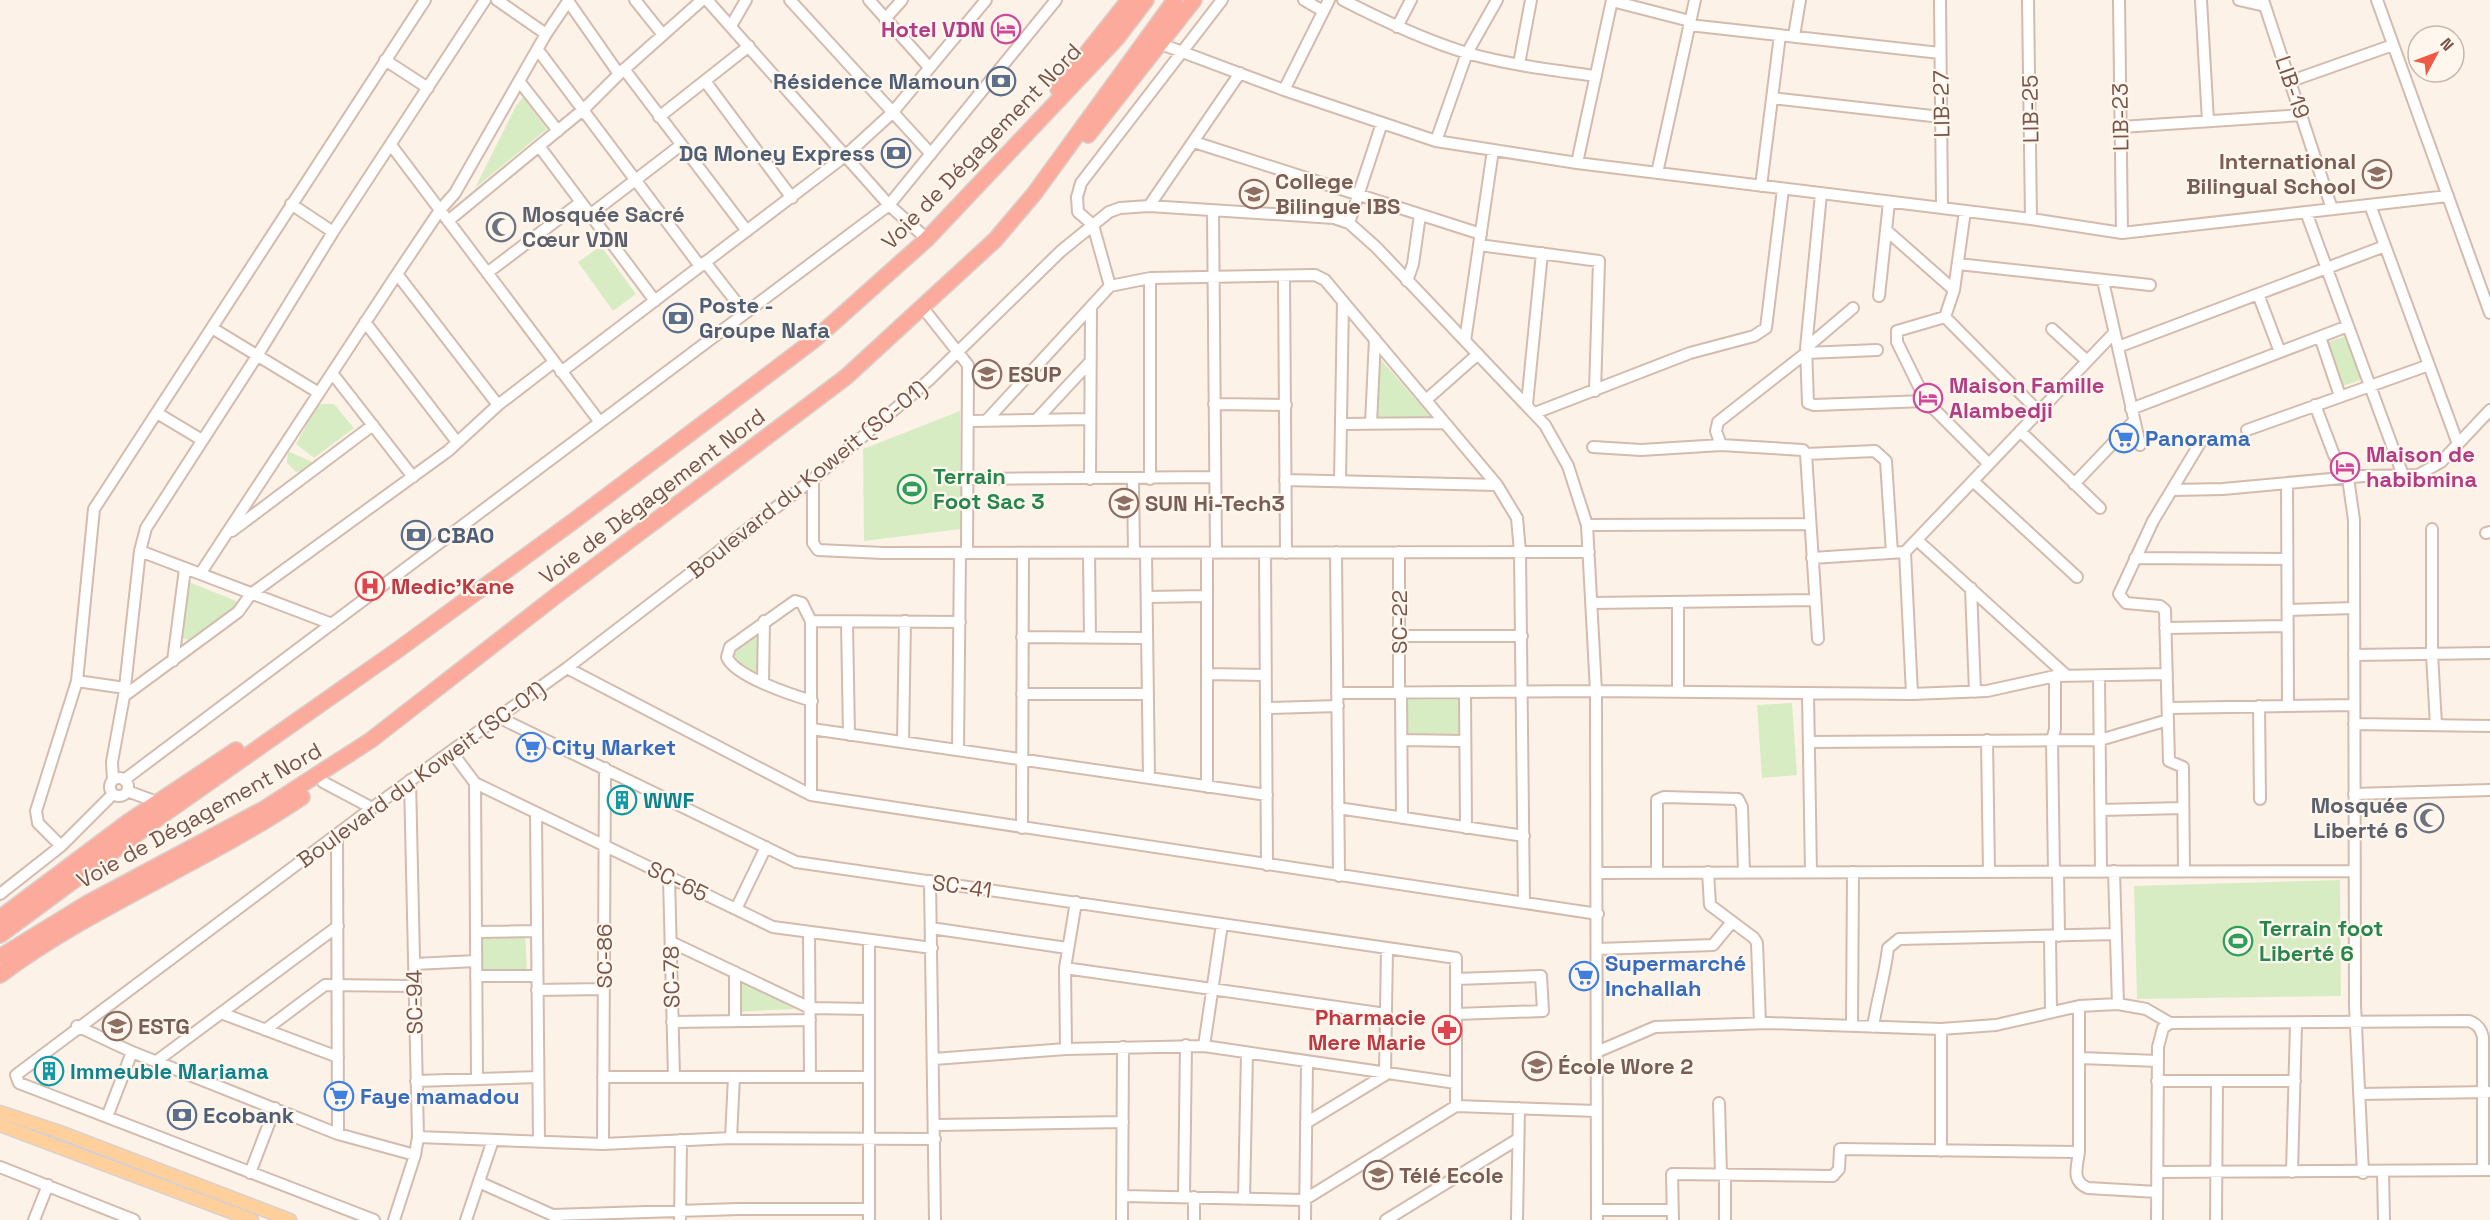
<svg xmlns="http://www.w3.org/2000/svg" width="2490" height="1220" viewBox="0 0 2490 1220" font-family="'Space Grotesk',sans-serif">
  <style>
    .green { fill: #d8ecc4 }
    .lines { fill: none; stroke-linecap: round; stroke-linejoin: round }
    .minor-casing { stroke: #d3bbae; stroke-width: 14 }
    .major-casing { stroke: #d9d0cc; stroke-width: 15 }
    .highway-casing { stroke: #d9d0cc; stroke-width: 18 }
    .minor { stroke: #fff; stroke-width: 10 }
    .major { stroke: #ffd09c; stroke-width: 12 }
    .highway { stroke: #fbaa9b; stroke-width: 15 }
    .labels { text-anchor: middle; stroke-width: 4.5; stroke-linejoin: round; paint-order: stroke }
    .hotel-label { font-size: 22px; font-weight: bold; fill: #b23c85; stroke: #fff7ee; text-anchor: start }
    .service-label { font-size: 22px; font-weight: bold; fill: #4e5e75; stroke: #fff7ee; text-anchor: start }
    .street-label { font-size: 22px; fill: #795649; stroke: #fff7ee }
    .education-label { font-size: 22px; font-weight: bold; fill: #785e54; stroke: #fff7ee; text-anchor: start }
    .worship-label { font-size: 22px; font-weight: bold; fill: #5b616d; stroke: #fff7ee; text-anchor: start }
    .shop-label { font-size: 22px; font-weight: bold; fill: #366cbe; stroke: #fff7ee; text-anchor: start }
    .leisure-label { font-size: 22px; font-weight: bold; fill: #27864d; stroke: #fff7ee; text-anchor: start }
    .health-label { font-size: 22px; font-weight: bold; fill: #be3a42; stroke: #fff7ee; text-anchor: start }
    .culture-label { font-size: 22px; font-weight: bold; fill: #0d838f; stroke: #fff7ee; text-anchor: start }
  </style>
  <rect width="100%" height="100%" fill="#fdf2e7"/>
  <!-- green -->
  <path class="green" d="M523,97L547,129L475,188L516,106Z
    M601,246L636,294L613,311L578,262Z
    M2346,336L2361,380L2343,386L2328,342Z
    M1375,353L1433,419L1376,417Z
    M318,404H334L354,428L314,458L296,444Z
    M960,411L961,529L864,541L863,449Z
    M288,451L312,462L305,470L296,472L287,463Z
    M189,582L241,603L193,641L181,638Z
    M754,632L760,633L758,673L738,664L733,652Z
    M1406,694L1461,695V742L1405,740Z
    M1792,703L1797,775L1762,778L1757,705Z
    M2340,880L2341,996L2137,999L2134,886Z
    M525,934L527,969L472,971L470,935Z
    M735,978L795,1009L734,1012Z"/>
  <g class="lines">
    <!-- minor casing -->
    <g class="minor-casing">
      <path id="minor" d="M497,0L546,34
        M635,0L663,35
        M707,0L889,205L927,239
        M790,0L931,154
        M869,0L928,66
        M1304,0L1323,11
        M1343,0C1384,21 1424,40 1467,53C1509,65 1553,70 1596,76
        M1940,0L1942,208
        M2028,0L2031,219
        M2119,0L2122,233
        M2201,0L2208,121
        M2239,0L2265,6
        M2263,0L2332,209
        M2377,0L2490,313
        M568,1L619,74
        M1612,1L1690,21
        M885,19L902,0
        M1689,25L1940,53
        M731,26L746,0
        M1397,27L1411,0
        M1794,36L1800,0
        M1161,44L1284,90L1436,141L1577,163L2031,219L2122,233L2448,196
        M538,50L700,266
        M385,60L428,88
        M1519,64L1531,0
        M624,69L747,231
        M519,81L558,131
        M705,81L792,198
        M2291,81L2393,45
        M1284,90L1329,0
        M1772,98L1941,117
        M659,117L749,46
        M2121,127L2302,115
        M1436,141L1467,53L1497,0
        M1194,142L1481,234
        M391,145L599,421
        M539,146L655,301
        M1577,163L1612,0
        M1657,173L1695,0
        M1761,186L1780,35
        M1821,194L1806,348L1808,403L1814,405L1926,401L1989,464
        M291,204L333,232
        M2370,205L2458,444
        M1149,206L1240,73
        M1213,212L1216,553
        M2306,212L2404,478
        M591,214L681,145
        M448,221L584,109L619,74L702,0
        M1349,223L1382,123
        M1886,230L1954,290
        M1479,245L1599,261L1595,391
        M705,262L744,312
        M1958,264L2150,285
        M487,273L581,202
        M397,274L498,405
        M1284,276L1286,553
        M1150,278V479
        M1407,281L1413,264L1420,215
        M2103,281L2140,445
        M1110,286L1093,225L1078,212L1077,197L1081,183L1222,0
        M2258,294L2280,352
        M1879,296L1889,202
        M923,308L968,365L967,553
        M1945,317L2039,412
        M1945,317L1954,290L1965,211
        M365,322L457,442
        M212,328L319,393
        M2052,329L2087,361
        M2320,337L2340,396
        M1465,341L1493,150
        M2118,347L2385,246
        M1806,348L1853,308
        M1877,350L1806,353L1718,422L1716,431L1721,445L1803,450L1806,454L1875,451L1886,461L1892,553
        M561,372L845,156L892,113L986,0
        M332,373L413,477
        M1426,400L1478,354
        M1926,401L1897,342V331L1945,317
        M1214,404L1286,405
        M1527,404L1542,253
        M2315,405L2334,455L2348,478L2354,520L2355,1005L2363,1173
        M2131,409L2348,326
        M157,413L202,440
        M1535,413L1690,353L1754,336L1766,328L1783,189
        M1037,419L1089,363
        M987,420L1110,286L1150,278L1315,275L1325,280L1497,485L1517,518L1520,552L1524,903
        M969,421L1090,419
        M1371,423L1375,339
        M1341,424L1445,423
        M2247,430L2429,365
        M2020,431L2100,508
        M1593,447L1641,450L1721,445
        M1806,454L1818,639
        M813,479V543L818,550L883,553L1589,552
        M968,479L1215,477
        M1090,479L1091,310
        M1133,480L1134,553
        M1285,480L1497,485
        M1340,481L1343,301
        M1973,481L2077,577
        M2287,483L2288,706
        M2074,484L2134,421
        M2173,490L2223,489L2363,476L2418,475L2441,462L2490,410
        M1587,525L1810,524
        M2432,529V654L2436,725
        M232,531L373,425
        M2486,533L2490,532
        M1917,540L2067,676
        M140,551L332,624
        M1336,552L1339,876
        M1905,552L1912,694
        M1089,553L1090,638
        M1146,553L1149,778
        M1207,553V787
        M1265,553L1267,865
        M1812,558L1905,552L2114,333
        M2135,558L2287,559
        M200,574L397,274L440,210L455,193L546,34L569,0
        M1971,588L1975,692
        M1147,597L1207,596
        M1592,603L1815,600
        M1678,603V692
        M2288,610L2354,608
        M811,621L960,622
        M847,623L849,735
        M2165,628L2287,626
        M1399,636H1522
        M1022,637L1147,638
        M2354,655L2490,653
        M173,661L185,569
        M567,668L811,795L1598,914
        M1207,674L1266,675
        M2099,677L2101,871
        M77,681L125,688
        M763,682L764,621
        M1399,691V552
        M1401,692L1402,818
        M1465,692L1466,828
        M1337,693L1596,691L1912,694L1987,691L2055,676L2167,674
        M1808,693L1811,872
        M1022,694H1148
        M124,696L238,612L251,594L448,451L498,405L554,362
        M2259,706L2260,799
        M1266,708L1338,706
        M2169,708L2354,705
        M498,717L796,862L1456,958V1106
        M2354,724L2490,726
        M812,729L1267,795
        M1402,740L1465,741
        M1987,740L1989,872
        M903,742L905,621
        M1809,742L2100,740L2168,720
        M958,750L960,553
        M451,751L475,783L773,927L932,948
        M110 787a9 9 0 1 1 18 0a9 9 0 1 1-18 0Z
        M113,780L112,762L124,696L140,551L146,528L257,356L333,232L485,0
        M124,780L889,205L1056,0
        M323,782L372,808
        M475,783L477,1079
        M127,791L157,802
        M2354,794L2490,790
        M811,795V621L802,603L795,601L730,647L727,657C734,676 792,695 812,701
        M1338,808L1524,836
        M2101,810L2183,808
        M536,813L539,1142
        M1022,828L1023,553
        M337,834L338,1134
        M61,846L38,823L36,811L77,681L94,509L425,0
        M2058,871L2059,936
        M2114,871L2118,1004
        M2184,871L2183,767L2169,761L2165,610L2160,606L2126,603L2119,594L2153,521L2200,443
        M1657,872V800L1664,797L1738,799L1742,807L1744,872
        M1708,872L1710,905L1754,938L1757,943L1760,1023
        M2054,872L2052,740L2055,729V676
        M1598,873L2354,871
        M669,877L674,1077
        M930,881L935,1220
        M0,894L61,846L113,794
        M736,909L766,847
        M931,928L1067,948
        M476,932L537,931
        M809,932L810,1077
        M2050,936L2051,1012
        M671,942L810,1008L869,1009
        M1598,949L1713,945L1732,922
        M414,964L476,961
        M1065,968L1386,1014
        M476,976H537
        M537,990L603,989
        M221,1013L338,1057
        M1456,1014L1543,1011L1541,976L1456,979
        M735,1021V972
        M672,1022L810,1020
        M77,1026L132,1052L338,1134L415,1155
        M1852,1026L1853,872
        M1873,1027C1877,1000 1885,975 1888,948L1899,939L2116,934
        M1941,1029L1996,1025L2079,1006L2118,1004L2146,1009L2170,1023
        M265,1030L325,985L414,986
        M1204,1046L1222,924
        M1066,1049L1065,968L1076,902
        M1599,1051L1655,1027L1768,1023L1941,1029V1151
        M2080,1058L2158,1061
        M934,1059L1066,1049L1204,1046L1456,1083
        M158,1060L338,926
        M603,1077H869
        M416,1081L538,1077
        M2157,1081H2295
        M2359,1094L2490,1092
        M1719,1103L1721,1174
        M107,1117L132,1052
        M1306,1123L1385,1075L1387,948
        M935,1125L1123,1122
        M418,1137L603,1144L731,1138L935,1139
        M731,1138L734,1077
        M603,1144L605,768
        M2079,1152V1006
        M0,1167L134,1220
        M2157,1172L2490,1170
        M2292,1172L2296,1024
        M2383,1172L2384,1220
        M250,1173L275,1108
        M1725,1174V1220
        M481,1183L557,1217
        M1123,1196L1304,1200L1456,1106L1596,1111
        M1184,1197L1186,1045
        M1194,1197V1220
        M1244,1199L1247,1053
        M1597,1210H1672
        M552,1215L739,1209H869
        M34,1220L48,1185
        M374,1220L19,1083L16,1075L372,808L567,668L813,479L929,380L1061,251L1109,212L1120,208L1149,206L1334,218L1349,223L1376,247L1545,425L1568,466L1587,525L1596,691L1597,1220
        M394,1220L415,1155L418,1137L410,780
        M466,1220L493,1140
        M680,1220L681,1140
        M869,1220V940
        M1122,1220L1123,1047
        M1305,1220L1307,1062
        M1386,1220L1518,1139
        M1517,1220L1519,1108
        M1673,1220L1672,1174L1833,1176L1839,1169L1840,1149L2079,1152C2077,1168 2071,1181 2088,1188L2157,1192
        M2157,1220L2158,1047L2163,1028L2170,1023L2469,1021C2477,1024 2481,1028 2483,1037V1170
        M2216,1220L2217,1081"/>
    </g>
    <!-- major casing -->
    <g class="major-casing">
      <path id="major" d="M0,1112L60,1132L290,1220
        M0,1125L252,1220"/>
    </g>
    <!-- highway casing -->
    <g class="highway-casing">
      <path id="highway" d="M1058,89L1129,0
        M1088,135L1194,0
        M0,918L128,822L236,750
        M0,935L164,814L399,649L575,520L814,340L927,239L1117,38L1146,0
        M0,957L88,903L264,809L371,740L557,595L846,377L995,240L1034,194L1175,0
        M0,975C94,905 205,863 302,797"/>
    </g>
    <!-- minor -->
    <use href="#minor" class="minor"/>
    <!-- major -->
    <use href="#major" class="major"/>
    <!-- highway -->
    <use href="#highway" class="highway"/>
  </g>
  <!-- icons -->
  <defs>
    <g id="hotel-ring" transform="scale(1.5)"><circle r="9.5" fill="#fff7ee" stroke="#d1479c" stroke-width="1.5"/><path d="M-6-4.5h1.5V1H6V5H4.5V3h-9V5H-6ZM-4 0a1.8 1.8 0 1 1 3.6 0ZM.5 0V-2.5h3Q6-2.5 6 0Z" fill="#d1479c"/></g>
    <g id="bank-ring" transform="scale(1.5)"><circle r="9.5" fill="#fff7ee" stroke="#5c6f8a" stroke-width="1.5"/><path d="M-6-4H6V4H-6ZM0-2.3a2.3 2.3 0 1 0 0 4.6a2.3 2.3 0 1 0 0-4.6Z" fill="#5c6f8a"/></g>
    <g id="school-ring" transform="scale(1.5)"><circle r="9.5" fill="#fff7ee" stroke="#8d6e63" stroke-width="1.5"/><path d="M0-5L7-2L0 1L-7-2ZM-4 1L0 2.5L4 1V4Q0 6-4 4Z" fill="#8d6e63"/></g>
    <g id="mosque-ring" transform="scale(1.5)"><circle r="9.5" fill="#fff7ee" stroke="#6b7280" stroke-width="1.5"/><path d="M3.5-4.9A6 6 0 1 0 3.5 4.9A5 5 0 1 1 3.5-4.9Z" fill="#6b7280"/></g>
    <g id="university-ring" transform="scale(1.5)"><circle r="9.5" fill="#fff7ee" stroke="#8d6e63" stroke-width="1.5"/><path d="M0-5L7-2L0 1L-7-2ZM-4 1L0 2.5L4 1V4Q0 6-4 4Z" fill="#8d6e63"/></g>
    <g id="supermarket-ring" transform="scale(1.5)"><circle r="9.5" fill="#fff7ee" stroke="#3f7fe0" stroke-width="1.5"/><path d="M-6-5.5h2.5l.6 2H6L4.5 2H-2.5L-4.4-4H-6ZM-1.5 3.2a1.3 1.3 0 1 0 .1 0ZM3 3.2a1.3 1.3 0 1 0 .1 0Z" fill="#3f7fe0"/></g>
    <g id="stadium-ring" transform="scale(1.5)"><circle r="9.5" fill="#fff7ee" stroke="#2e9e5b" stroke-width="1.5"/><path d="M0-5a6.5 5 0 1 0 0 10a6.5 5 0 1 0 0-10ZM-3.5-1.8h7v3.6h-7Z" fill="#2e9e5b"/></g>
    <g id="hospital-ring" transform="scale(1.5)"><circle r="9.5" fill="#fff7ee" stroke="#e0444e" stroke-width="1.5"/><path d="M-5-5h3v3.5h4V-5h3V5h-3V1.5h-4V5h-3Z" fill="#e0444e"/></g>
    <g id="building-ring" transform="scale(1.5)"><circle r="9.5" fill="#fff7ee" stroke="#0f9aa8" stroke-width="1.5"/><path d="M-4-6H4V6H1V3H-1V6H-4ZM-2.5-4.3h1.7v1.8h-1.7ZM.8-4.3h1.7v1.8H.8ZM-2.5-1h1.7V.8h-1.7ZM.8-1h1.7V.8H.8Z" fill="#0f9aa8"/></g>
    <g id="pharmacy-ring" transform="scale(1.5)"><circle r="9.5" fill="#fff7ee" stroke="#e0444e" stroke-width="1.5"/><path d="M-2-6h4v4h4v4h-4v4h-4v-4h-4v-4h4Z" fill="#e0444e"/></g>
  </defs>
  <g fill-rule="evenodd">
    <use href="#hotel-ring" x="1006" y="29"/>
    <use href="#bank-ring" x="1001" y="81"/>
    <use href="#bank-ring" x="896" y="153"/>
    <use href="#school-ring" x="2377" y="174"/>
    <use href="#school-ring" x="1254" y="194"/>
    <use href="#mosque-ring" x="501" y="227"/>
    <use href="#bank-ring" x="678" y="318"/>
    <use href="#university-ring" x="987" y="374"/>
    <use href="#hotel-ring" x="1928" y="398"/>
    <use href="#supermarket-ring" x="2124" y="438"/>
    <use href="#hotel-ring" x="2345" y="467"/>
    <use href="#stadium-ring" x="912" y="489"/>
    <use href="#university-ring" x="1124" y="503"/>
    <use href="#bank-ring" x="416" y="535"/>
    <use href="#hospital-ring" x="370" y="586"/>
    <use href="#supermarket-ring" x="531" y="747"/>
    <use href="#building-ring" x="622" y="800"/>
    <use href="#mosque-ring" x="2429" y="818"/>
    <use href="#stadium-ring" x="2238" y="941"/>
    <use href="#supermarket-ring" x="1584" y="976"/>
    <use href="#university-ring" x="117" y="1026"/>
    <use href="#pharmacy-ring" x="1447" y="1030"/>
    <use href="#school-ring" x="1537" y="1066"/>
    <use href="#building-ring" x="49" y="1071"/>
    <use href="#supermarket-ring" x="339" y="1096"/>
    <use href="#bank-ring" x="182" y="1115"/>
    <use href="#school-ring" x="1378" y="1175"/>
  </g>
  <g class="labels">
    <!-- hotel labels -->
    <g class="hotel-label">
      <text x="985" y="37" text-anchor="end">Hotel VDN</text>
      <text x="1949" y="393">Maison Famille<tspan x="1949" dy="25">Alambedji</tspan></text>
      <text x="2366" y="462">Maison de<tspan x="2366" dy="25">habibmina</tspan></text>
    </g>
    <!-- service labels -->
    <g class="service-label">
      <text x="980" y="89" text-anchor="end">Résidence Mamoun</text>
      <text x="875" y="161" text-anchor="end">DG Money Express</text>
      <text x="699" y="313">Poste -<tspan x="699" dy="25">Groupe Nafa</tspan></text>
      <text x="437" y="543">CBAO</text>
      <text x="203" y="1123">Ecobank</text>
    </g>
    <!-- street labels -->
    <g class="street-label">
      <text transform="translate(2293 87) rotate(71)" y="8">LIB-19</text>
      <text transform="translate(1941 104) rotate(-91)" y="8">LIB-27</text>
      <text transform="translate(2030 109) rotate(-91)" y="8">LIB-25</text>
      <text transform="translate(2120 117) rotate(-91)" y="8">LIB-23</text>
      <text transform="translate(981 146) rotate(-46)" y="8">Voie de Dégagement Nord</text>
      <text transform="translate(807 479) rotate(-39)" y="8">Boulevard du Koweit (SC-01)</text>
      <text transform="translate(652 496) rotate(-37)" y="8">Voie de Dégagement Nord</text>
      <text transform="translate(1399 622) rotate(-90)" y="8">SC-22</text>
      <text transform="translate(421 774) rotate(-36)" y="8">Boulevard du Koweit (SC-01)</text>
      <text transform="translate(199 815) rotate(-29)" y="8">Voie de Dégagement Nord</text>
      <text transform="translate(678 881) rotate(26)" y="8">SC-65</text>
      <text transform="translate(962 886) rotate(8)" y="8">SC-41</text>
      <text transform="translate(604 956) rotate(-90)" y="8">SC-86</text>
      <text transform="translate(671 977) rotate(-91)" y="8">SC-78</text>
      <text transform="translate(414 1002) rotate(-91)" y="8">SC-94</text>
    </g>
    <!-- education labels -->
    <g class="education-label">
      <text x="2356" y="169" text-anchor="end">International<tspan x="2356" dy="25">Bilingual School</tspan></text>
      <text x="1275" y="189">College<tspan x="1275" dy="25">Bilingue IBS</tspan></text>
      <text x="1008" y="382">ESUP</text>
      <text x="1145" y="511">SUN Hi-Tech3</text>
      <text x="138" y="1034">ESTG</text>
      <text x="1558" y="1074">École Wore 2</text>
      <text x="1399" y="1183">Télé Ecole</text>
    </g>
    <!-- worship labels -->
    <g class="worship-label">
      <text x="522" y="222">Mosquée Sacré<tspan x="522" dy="25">Cœur VDN</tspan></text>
      <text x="2408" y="813" text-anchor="end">Mosquée<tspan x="2408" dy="25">Liberté 6</tspan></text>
    </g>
    <!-- shop labels -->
    <g class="shop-label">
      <text x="2145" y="446">Panorama</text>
      <text x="552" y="755">City Market</text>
      <text x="1605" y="971">Supermarché<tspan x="1605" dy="25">Inchallah</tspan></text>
      <text x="360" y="1104">Faye mamadou</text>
    </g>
    <!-- leisure labels -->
    <g class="leisure-label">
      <text x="933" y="484">Terrain<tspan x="933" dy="25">Foot Sac 3</tspan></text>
      <text x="2259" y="936">Terrain foot<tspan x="2259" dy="25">Liberté 6</tspan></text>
    </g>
    <!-- health labels -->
    <g class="health-label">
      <text x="391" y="594">Medic'Kane</text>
      <text x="1426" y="1025" text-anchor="end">Pharmacie<tspan x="1426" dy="25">Mere Marie</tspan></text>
    </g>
    <!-- culture labels -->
    <g class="culture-label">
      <text x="643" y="808">WWF</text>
      <text x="70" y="1079">Immeuble Mariama</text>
    </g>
  </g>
  <!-- north arrow -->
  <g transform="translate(2436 54) rotate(49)"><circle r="28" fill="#fff7ee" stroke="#c9b7ac" stroke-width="1.5"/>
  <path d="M0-4.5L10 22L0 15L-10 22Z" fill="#ed5b46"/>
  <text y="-9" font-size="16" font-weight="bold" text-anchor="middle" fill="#795649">N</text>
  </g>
</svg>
